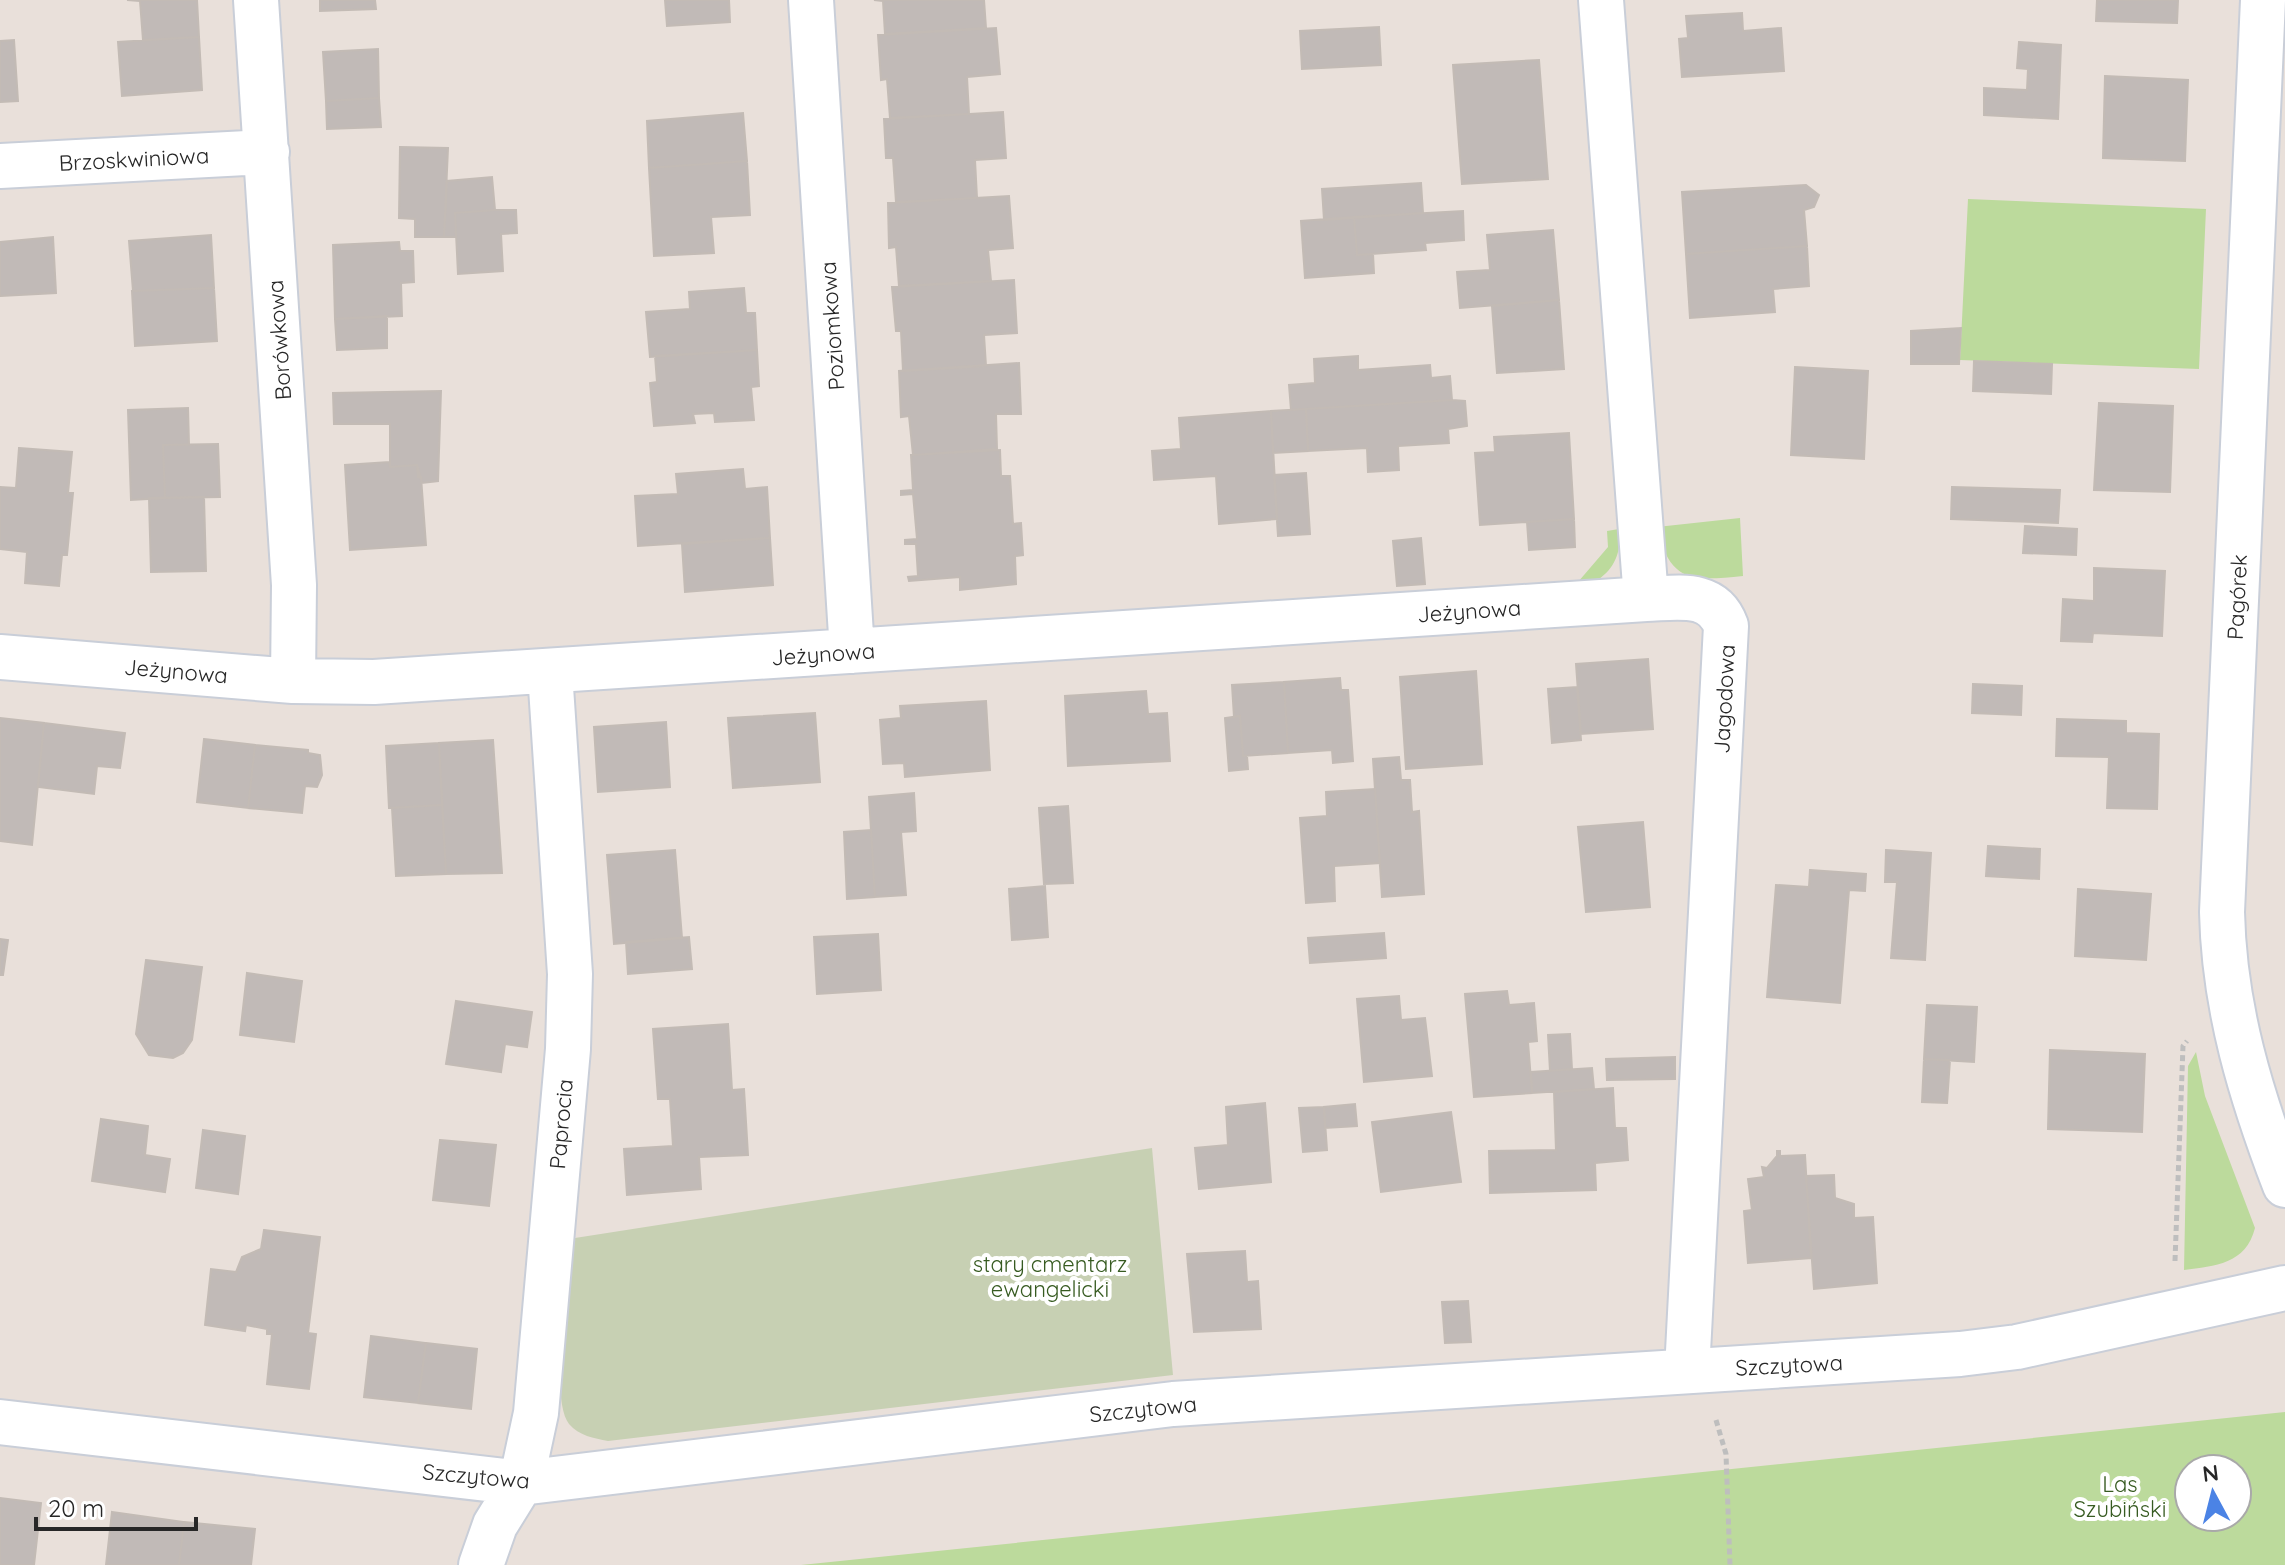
<svg xmlns="http://www.w3.org/2000/svg" width="2285" height="1565" viewBox="0 0 2285 1565" font-family="Quicksand,sans-serif">
  <style>
    .green { fill: #bcda9c; fill-rule: evenodd }
    .cemetery { fill: #c7d0b3 }
    .building { fill: #c1bab7; stroke: #c3bbb5; stroke-width: 2 }
    .lines { fill: none; stroke-linecap: round; stroke-linejoin: round }
    .minor-casing { stroke: #c9ced8; stroke-width: 48 }
    .tertiary-casing { stroke: #c9ced8; stroke-width: 48 }
    .path { stroke: #bebebe; stroke-width: 5; stroke-dasharray: 6 4; stroke-linecap: butt }
    .minor { stroke: #fff; stroke-width: 44 }
    .tertiary { stroke: #fff; stroke-width: 44 }
    .labels { text-anchor: middle; stroke-width: 8; stroke-linejoin: round; paint-order: stroke }
    .street-label { font-size: 22px; fill: #272727; stroke: #fff }
    .park-label { font-size: 22px; fill: #375b21; stroke: #fff }
  </style>
  <rect width="100%" height="100%" fill="#e9e0da"/>
  <!-- green -->
  <path class="green" d="M1968,199L2206,209L2199,369L1960,360Z
    M1740,518L1743,576C1691,581 1670,583 1657,527Z
    M1619,529C1622,555 1613,572 1591,584L1578,582L1608,547L1607,531Z
    M2196,1052L2205,1096L2255,1228C2246,1264 2215,1266 2184,1270L2188,1066Z
    M2285,1412V1565H801ZM2189,1469H2237V1517H2189Z"/>
  <!-- cemetery -->
  <path class="cemetery" d="M1152,1148L1173,1375L608,1441C594,1438 579,1436 569,1424C548,1397 570,1276 575,1238Z"/>
  <!-- building -->
  <path class="building" d="M127,0H197L199,37L143,40L140,1Z
    M320,0H375L376,9L320,11Z
    M665,0H729L730,22L667,26Z
    M874,0H984L986,28L885,34L883,1Z
    M2097,0H2178L2177,23L2096,21Z
    M1742,13L1743,31L1781,28L1784,71L1682,77L1679,39L1688,38L1686,16Z
    M1379,27L1381,65L1302,69L1300,31Z
    M996,28L1000,74L967,77L969,114L890,118L887,79L881,80L878,35Z
    M199,37L202,90L122,96L118,42Z
    M14,40L18,101L0,102V41Z
    M2019,42L2061,45L2058,119L1984,115V88L2027,90L2028,69L2017,68Z
    M378,49L379,98L326,101L323,52Z
    M1539,60L1548,179L1462,184L1453,65Z
    M2105,76L2188,80L2185,161L2103,158Z
    M379,98L381,127L327,129L326,101Z
    M1003,112L1006,158L975,160L977,198L896,202L893,158H886L884,119Z
    M743,113L747,161L649,168L647,121Z
    M400,147L448,148L444,237H415V219L399,218Z
    M747,161L750,215L711,217L714,253L654,256L649,168Z
    M492,177L495,210L455,213L456,237H444L447,181Z
    M1421,183L1423,213L1324,220L1322,189Z
    M1806,185L1819,195L1814,207L1804,210L1807,246L1686,254L1682,192Z
    M1009,196L1013,248L988,250L991,281L899,286L896,247L889,248L888,203Z
    M495,210H516L517,233L501,234L503,271L458,274L455,213Z
    M1463,211L1464,240L1425,243L1426,250L1357,255L1354,217Z
    M1354,217L1357,255L1373,254L1374,273L1305,278L1301,221Z
    M1553,230L1559,300L1460,308L1457,272L1490,270L1487,235Z
    M211,235L214,288L133,291L129,241Z
    M53,237L56,293L0,296V242Z
    M399,242L400,251H413L414,282L401,283L402,316L335,319L333,245Z
    M1807,246L1809,286L1773,289L1775,312L1690,318L1686,254Z
    M1014,280L1017,333L984,335L986,366L903,371L901,331H896L892,287Z
    M214,288L217,341L135,346L132,291Z
    M744,288L746,313H755L757,350L650,357L646,312L690,309L689,292Z
    M1559,300L1564,369L1497,373L1492,306Z
    M387,316V348L337,350L335,319Z
    M1961,328L1959,364H1911V331Z
    M757,350L759,386L751,387L754,420L715,422L714,413L693,414L695,423L654,426L650,383L657,382L655,356Z
    M1358,356V370L1430,365L1431,378L1450,376L1452,400L1291,410L1289,385L1315,383L1314,359Z
    M1974,361L2052,364L2051,394L1973,391Z
    M1019,363L1021,414H996L997,449L913,455L909,416L901,417L899,371Z
    M1795,367L1868,371L1864,459L1791,455Z
    M441,391L438,481L422,483L417,465L390,467V424H334L333,393Z
    M1452,400L1465,401L1467,426L1448,429L1449,443L1398,446L1399,470L1368,472L1367,448L1308,451L1306,409Z
    M2099,403L2173,406L2170,492L2094,490Z
    M188,408L189,445H163L165,498L131,500L128,410Z
    M1306,409L1308,451L1273,453L1271,411Z
    M1271,411L1277,519L1219,524L1216,476L1154,480L1152,451L1181,449L1179,418Z
    M1569,433L1574,519L1480,525L1475,453L1495,452L1494,437Z
    M218,444L220,497L165,498L163,445Z
    M19,448L72,452L68,493H73L67,555H62L59,586L25,583L27,552L0,549V487L16,488Z
    M1000,450L1001,476H1010L1013,524L1021,523L1023,555L1015,556L1016,584L960,590V577L909,581L908,577L918,576L916,544H905V540L917,539L913,494L901,495V491L913,490L911,455Z
    M389,462L390,467L417,465L418,477H421L426,545L350,550L345,465Z
    M743,469L745,489L767,487L770,538L638,546L635,496L678,494L676,474Z
    M1306,473L1310,534L1278,536L1274,475Z
    M1952,487L2060,490L2058,523L1951,519Z
    M204,497L206,571L151,572L149,498Z
    M1574,519L1575,547L1529,550L1527,522Z
    M2025,526L2077,529L2076,555L2023,553Z
    M770,538L773,585L685,592L682,544Z
    M1421,538L1425,584L1397,586L1393,541Z
    M2094,568L2165,571L2162,636L2093,633L2092,642L2061,641L2063,599L2094,601Z
    M1648,659L1653,729L1581,734L1576,664Z
    M1476,671L1482,764L1406,769L1400,677Z
    M1340,678L1341,690H1348L1353,761L1333,763L1332,750L1288,753L1284,682Z
    M1284,682L1288,753L1243,756L1240,716L1234,717L1232,685Z
    M1973,684L2022,686L2021,715L1972,713Z
    M1577,687L1581,740L1552,743L1548,689Z
    M1146,691L1148,714L1167,713L1170,761L1068,766L1065,696Z
    M986,701L990,770L905,777L904,763L883,764L880,720L901,718L900,706Z
    M815,713L820,782L733,788L728,718Z
    M1240,716L1243,756H1247L1248,769L1229,771L1225,718Z
    M0,718L44,723L32,845L0,841Z
    M2057,719L2126,721V733L2159,734L2157,809L2107,808L2109,757L2056,756Z
    M666,722L670,787L598,792L594,727Z
    M44,723L125,733L120,768L97,766L94,794L38,787Z
    M204,739L255,745L248,808L197,802Z
    M493,740L502,873L446,874L439,743Z
    M439,743L442,805L389,808L386,746Z
    M255,745L308,750V753L320,755L322,775L317,787L305,786L302,813L248,808Z
    M1399,757L1401,780H1410L1412,812L1419,811L1424,894L1382,897L1373,759Z
    M1375,789L1380,863L1334,866L1335,901L1306,903L1300,818L1327,816L1326,792Z
    M914,793L916,831L901,832L906,895L875,897L869,797Z
    M442,805L446,874L396,876L392,808Z
    M1068,806L1073,883L1044,884L1039,808Z
    M1643,822L1650,907L1586,912L1578,827Z
    M871,830L875,897L847,899L844,832Z
    M1988,846L2040,849L2039,879L1986,876Z
    M675,850L682,938L614,944L607,855Z
    M1886,850L1931,853L1925,960L1891,958L1897,882H1885Z
    M1810,870L1866,874L1865,891L1849,890L1840,1003L1767,997L1776,885L1809,887Z
    M1045,886L1048,937L1012,940L1009,889Z
    M2078,889L2151,894L2146,960L2075,956Z
    M1384,933L1386,958L1310,963L1308,938Z
    M878,934L881,990L817,994L814,937Z
    M689,937L692,969L628,974L626,942Z
    M0,939L8,940L3,975H0Z
    M146,960L202,967L192,1040L183,1053L173,1058L149,1055L136,1034Z
    M247,973L302,981L294,1042L240,1035Z
    M1507,991L1509,1005L1534,1003L1537,1041L1528,1042L1532,1093L1474,1097L1465,994Z
    M1399,996L1401,1020L1425,1018L1432,1076L1364,1082L1357,999Z
    M456,1001L532,1012L527,1047L505,1044L501,1072L446,1064Z
    M1927,1005L1977,1007L1974,1062L1924,1059Z
    M728,1024L732,1090L744,1089L748,1155L699,1157L701,1189L627,1195L624,1149L673,1146L670,1099H658L653,1029Z
    M1570,1034L1572,1069L1550,1071L1548,1035Z
    M2050,1050L2145,1054L2142,1132L2048,1129Z
    M1675,1057V1079L1607,1080L1606,1059Z
    M1924,1059L1950,1060L1947,1103L1922,1102Z
    M1592,1068L1594,1089L1532,1093L1531,1072Z
    M1613,1088L1615,1128H1626L1628,1160L1595,1163L1596,1190L1490,1193L1489,1151L1556,1150L1554,1092Z
    M1265,1103L1271,1182L1199,1189L1195,1148L1228,1145L1226,1107Z
    M1355,1104L1357,1126L1325,1128L1324,1107Z
    M1324,1107L1327,1150L1303,1152L1299,1108Z
    M1451,1112L1461,1182L1381,1192L1372,1122Z
    M101,1119L148,1126L145,1155L170,1159L165,1192L92,1181Z
    M203,1130L245,1136L238,1194L196,1188Z
    M440,1140L496,1145L489,1206L433,1200Z
    M1777,1151H1780V1156L1805,1155L1811,1258L1748,1263L1744,1211L1752,1210L1748,1179L1764,1177L1762,1167L1767,1168L1777,1156Z
    M1834,1175L1835,1198L1854,1204V1218L1873,1217L1877,1283L1814,1289L1806,1176Z
    M264,1230L320,1237L308,1333L316,1334L309,1389L267,1384L272,1334H267V1329L246,1325L245,1331L205,1325L211,1269L236,1272L242,1257L261,1249Z
    M1245,1251L1247,1282L1258,1281L1261,1329L1194,1332L1187,1254Z
    M1468,1301L1471,1342L1445,1343L1442,1302Z
    M371,1336L426,1343L418,1403L364,1397Z
    M426,1343L477,1349L471,1409L418,1403Z
    M0,1498L41,1503L34,1565H0Z
    M112,1512L184,1522L179,1565H106Z
    M184,1522L255,1529L251,1565H179Z"/>
  <g class="lines">
    <!-- minor casing -->
    <g class="minor-casing">
      <path id="minor" d="M256,0L294,585L293,681
        M811,0L852,651
        M1601,0L1646,599C1678,598 1713,590 1726,626L1687,1371
        M0,166L267,152
        M0,657L293,681L374,682L1646,599
        M0,1422L521,1483L1173,1404L1960,1354L2017,1347L2285,1288
        M481,1565L495,1525L521,1483L536,1413L568,1049L570,974L550,672"/>
    </g>
    <!-- tertiary casing -->
    <g class="tertiary-casing">
      <path id="tertiary" d="M2263,0L2222,912C2224,1008 2251,1096 2285,1185"/>
    </g>
    <!-- path -->
    <path class="path" d="M2175,1261L2183,1046L2187,1041
      M1716,1420L1726,1454L1730,1565"/>
    <!-- minor -->
    <use href="#minor" class="minor"/>
    <!-- tertiary -->
    <use href="#tertiary" class="tertiary"/>
  </g>
  <g class="labels">
    <!-- street labels -->
    <g class="street-label">
      <text transform="translate(134 159) rotate(-3)" y="8">Brzoskwiniowa</text>
      <text transform="translate(832 326) rotate(-94)" y="8">Poziomkowa</text>
      <text transform="translate(279 340) rotate(-94)" y="8">Borówkowa</text>
      <text transform="translate(2237 597) rotate(-87)" y="8">Pagórek</text>
      <text transform="translate(1469 611) rotate(-4)" y="8">Jeżynowa</text>
      <text transform="translate(823 654) rotate(-4)" y="8">Jeżynowa</text>
      <text transform="translate(176 671) rotate(5)" y="8">Jeżynowa</text>
      <text transform="translate(1724 699) rotate(-87)" y="8">Jagodowa</text>
      <text transform="translate(561 1124) rotate(-85)" y="8">Paprocia</text>
      <text transform="translate(1789 1365) rotate(-3)" y="8">Szczytowa</text>
      <text transform="translate(1143 1409) rotate(-6)" y="8">Szczytowa</text>
      <text transform="translate(476 1476) rotate(5)" y="8">Szczytowa</text>
    </g>
    <!-- park labels -->
    <g class="park-label">
      <text x="1050" y="1272">stary cmentarz<tspan x="1050" dy="25">ewangelicki</tspan></text>
      <text x="2120" y="1492">Las<tspan x="2120" dy="25">Szubiński</tspan></text>
    </g>
  </g>
  <!-- north arrow -->
  <g transform="translate(2213 1493) rotate(353)"><circle r="38" fill="#ffffff" stroke="#a9a9a9" stroke-width="2"/>
  <path d="M0-6L14 30L0 20L-14 30Z" fill="#4b83e5"/>
  <text y="-12" font-size="22" font-weight="bold" text-anchor="middle" fill="#272727">N</text>
  </g>
  <!-- scale -->
  <path d="M36 1517v12h160v-12" fill="none" stroke="#272727" stroke-width="4"/>
  <text x="48" y="1517" font-size="24" fill="#272727" stroke="#ffffff" stroke-width="6" paint-order="stroke">20 m</text>
</svg>
